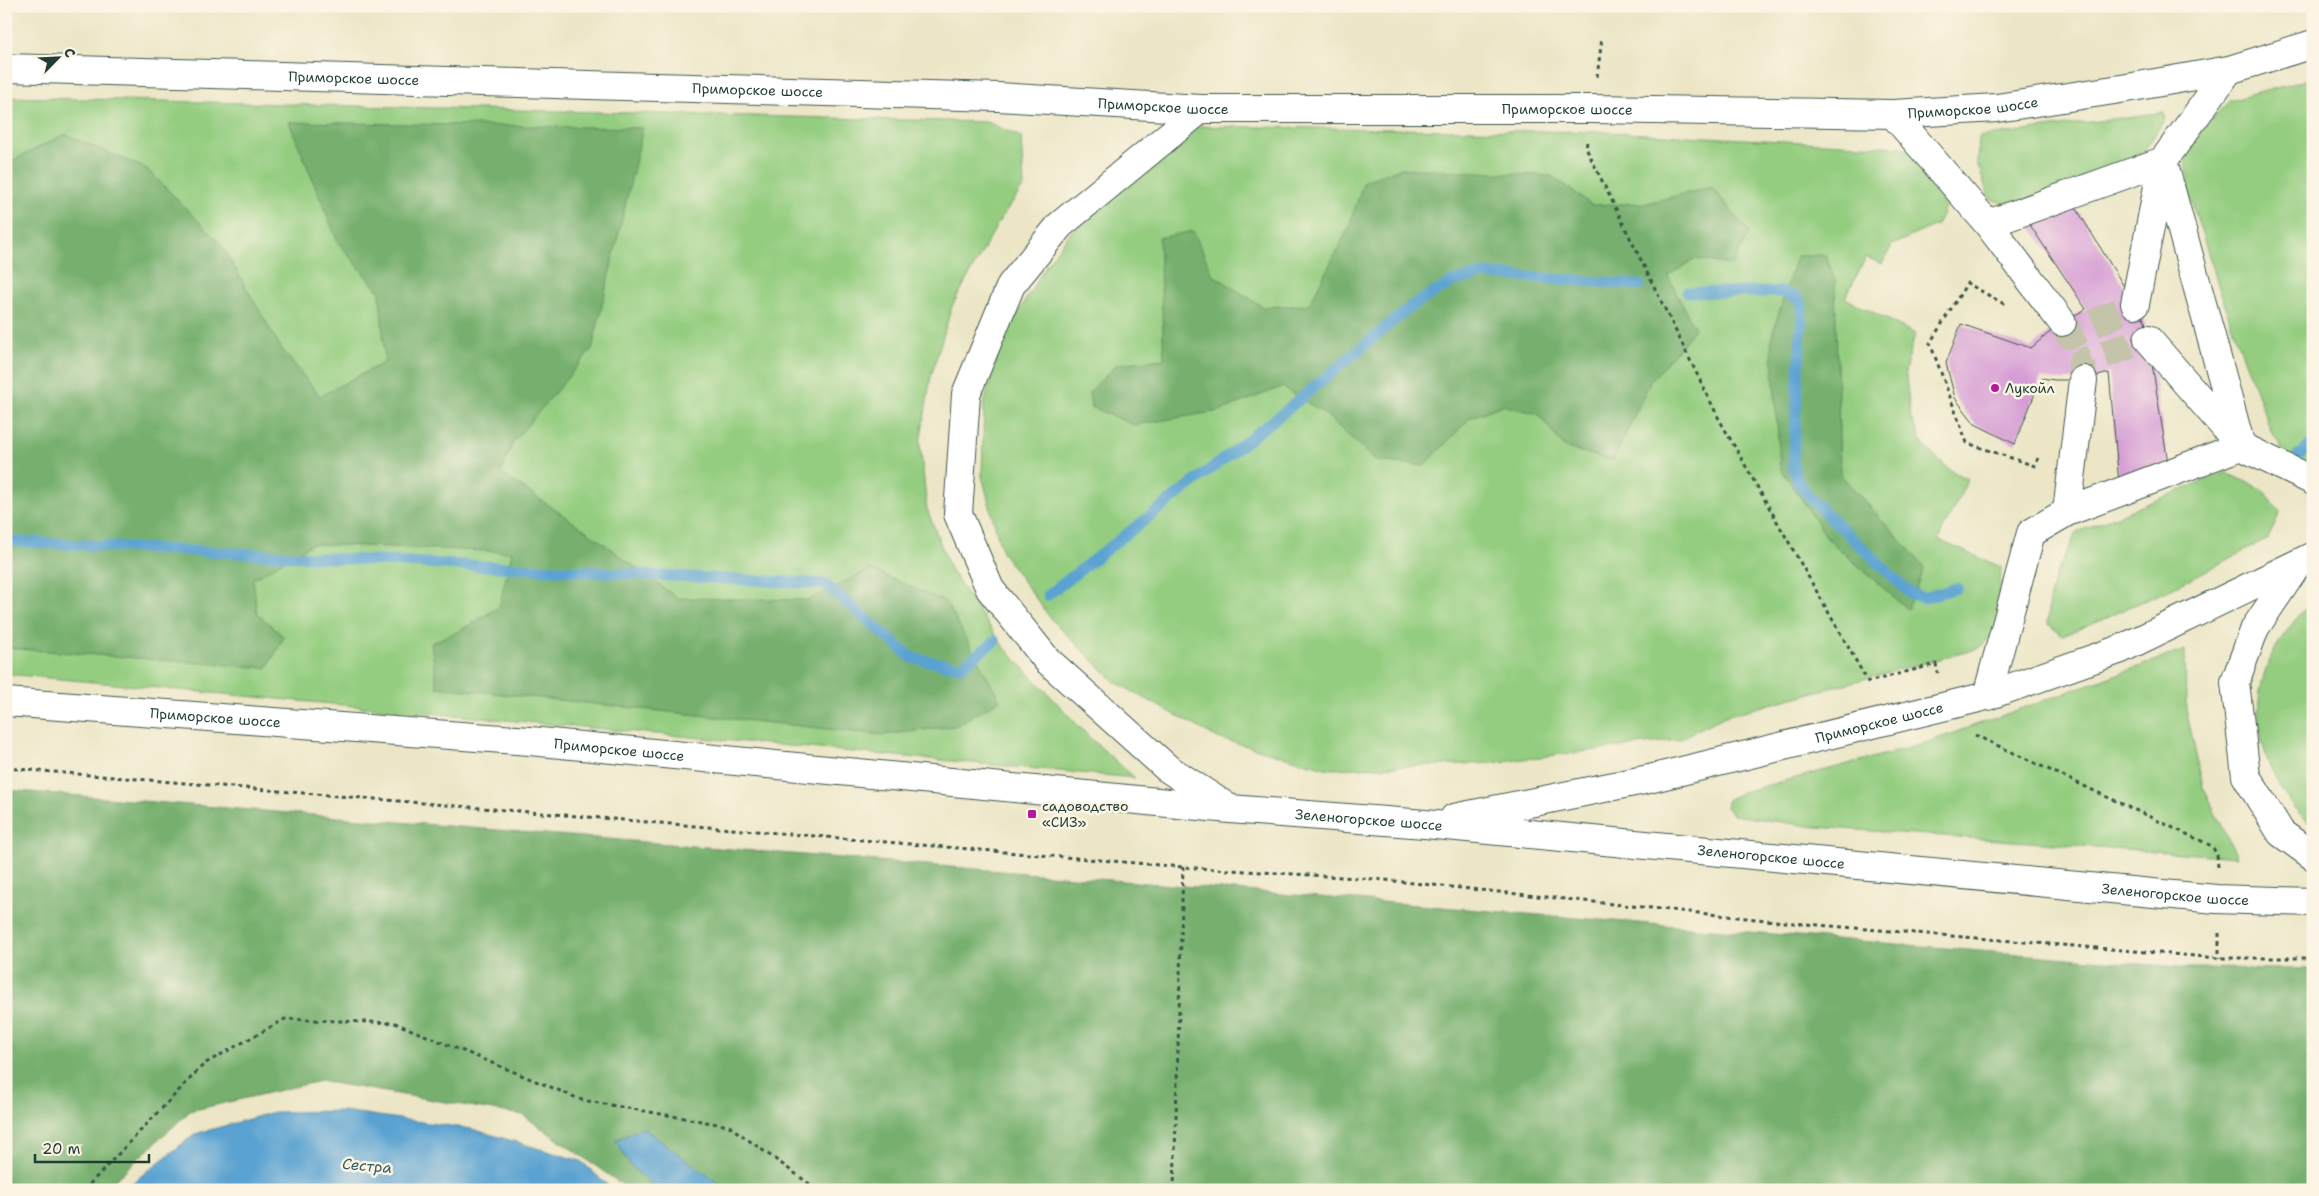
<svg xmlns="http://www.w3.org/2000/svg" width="2319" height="1196" viewBox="0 0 2319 1196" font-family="'Shantell Sans',sans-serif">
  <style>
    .green { fill: #94cd80; stroke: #5a855a }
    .forest { fill: #77b06e; stroke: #4b7651 }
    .water { fill: #5aa2d1; stroke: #3c7082 }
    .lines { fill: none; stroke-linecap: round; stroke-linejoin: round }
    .stream { stroke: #5aa2d1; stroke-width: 11 }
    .building { fill: #d69cd5 }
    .minor-tunnel { stroke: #c3c4aa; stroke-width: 28; stroke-dasharray: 28 14; stroke-linecap: butt }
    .minor-casing { stroke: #3e564a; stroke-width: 30 }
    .highway-casing { stroke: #3e564a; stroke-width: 30 }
    .path { stroke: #3e564a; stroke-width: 3; stroke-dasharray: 4 4; stroke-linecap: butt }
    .minor { stroke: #fff; stroke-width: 28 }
    .highway { stroke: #fff; stroke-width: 28 }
    .poi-dot { fill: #b5179e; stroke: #fcf5e5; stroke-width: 2 }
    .labels { text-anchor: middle; stroke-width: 5; stroke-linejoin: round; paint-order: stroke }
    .street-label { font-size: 14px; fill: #1f3d34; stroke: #fcf5e5 }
    .poi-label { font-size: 14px; fill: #1f3d34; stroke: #fcf5e5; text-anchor: start }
    .water-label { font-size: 15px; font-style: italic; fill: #315b63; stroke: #fcf5e5 }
  </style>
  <rect width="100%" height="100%" fill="#fcf5e5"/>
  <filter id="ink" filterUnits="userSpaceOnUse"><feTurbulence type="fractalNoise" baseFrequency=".02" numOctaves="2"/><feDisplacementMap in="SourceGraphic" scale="10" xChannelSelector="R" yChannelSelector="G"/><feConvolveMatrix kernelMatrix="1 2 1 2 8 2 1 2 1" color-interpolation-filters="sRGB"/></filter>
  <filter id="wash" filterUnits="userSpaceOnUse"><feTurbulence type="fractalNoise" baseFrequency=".0096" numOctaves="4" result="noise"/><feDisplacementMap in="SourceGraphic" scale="20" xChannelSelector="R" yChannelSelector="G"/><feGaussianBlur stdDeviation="1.12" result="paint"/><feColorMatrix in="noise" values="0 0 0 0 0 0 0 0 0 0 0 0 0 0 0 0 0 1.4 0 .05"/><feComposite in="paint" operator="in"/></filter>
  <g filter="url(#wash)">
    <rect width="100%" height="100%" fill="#ece6c7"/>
    <!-- green -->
    <path class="green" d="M2313,78V473L2287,456L2271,431L2231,324L2190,197L2186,160L2202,129L2229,101Z
      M6,97L987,122L1021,137L1024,186L1001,218L952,306L931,376L920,443L927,509L951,571L1004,647L1089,737L1135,778L6,674Z
      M2164,112L2165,118L2143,154L2010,206L1989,198L1977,162L1979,137Z
      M1182,126L1606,132L1901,147C1930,162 1934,175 1946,204L1938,224L1892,245L1882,264L1866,257L1845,298L1915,334L1905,370L1911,419L1923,445L1950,470L1968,479L1938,540L2001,567L1999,609L1994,635L1977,649L1725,716L1678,740L1491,763L1329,769L1218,738L1115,682L1051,619L1002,552L982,476L984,404L1001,342L1046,265L1108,183Z
      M2226,472L2263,490L2280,512L2268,539L2162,593L2063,636L2048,624C2046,587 2061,564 2077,532Z
      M2313,601V826C2295,812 2281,792 2272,771C2243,704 2263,650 2313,601Z
      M2185,650L2186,709L2203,787L2237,857L1816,827L1733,815L1726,807L1728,799L1746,791L1917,746Z"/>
    <!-- forest -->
    <path class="forest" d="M289,122L643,128L592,349L513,442L501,473L588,532L677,598L809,600L870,569L946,602L1000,700L955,726L883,735L437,687L431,643L459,631L499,607L512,552L312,544L253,579L257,613L284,637L267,668L6,648V164L65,134L147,169L221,244L281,348L320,396L385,362L380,293L338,242Z
      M1402,168L1552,176L1592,205L1647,203L1712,187L1749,232L1733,265L1695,259L1668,276L1695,329L1650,382L1613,461L1564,447L1538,414L1502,405L1470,418L1424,466L1376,461L1325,414L1282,387L1219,411L1134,425L1091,407L1089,393L1117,364L1164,359L1159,238L1193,231L1213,275L1263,307L1309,305L1348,229L1364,181Z
      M1826,255L1835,282L1840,474L1925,567L1907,609L1828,539L1780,467L1771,339L1796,256Z
      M6,790L2190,968L2313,969V1190H726L643,1128L616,1140L630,1165L658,1190H630L523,1115L320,1081L190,1111L104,1190H6Z"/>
    <!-- water -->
    <path class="water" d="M343,1111L472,1129L581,1161L613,1190H123L195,1134L274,1112Z
      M643,1128L726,1189V1190H658L630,1165L616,1140Z"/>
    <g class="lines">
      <!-- stream -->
      <path class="stream" d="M1687,292H1783L1799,299L1802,310L1793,466L1798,482L1812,500L1910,593L1923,598L1957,588
        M2298,456L2313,443
        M6,541L825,584L912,658L961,667L995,641
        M1048,595L1288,409L1410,307L1454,281L1484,274L1640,285"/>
    </g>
    <g id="blocks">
      <!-- building -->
      <path class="building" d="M2072,201L2145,321L2148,339L2168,463L2119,483L2109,373L2083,380H2055L2041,378L2015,444L1975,424L1955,398L1946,363L1961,324L2031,348L2062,322L2086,309L2026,219Z"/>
    </g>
  </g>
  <g filter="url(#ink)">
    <use href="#blocks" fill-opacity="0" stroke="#3e564a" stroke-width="1"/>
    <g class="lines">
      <!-- minor-tunnel -->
      <path class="minor-tunnel" d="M2062,322L2070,335L2135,304
        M2083,380L2082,362L2148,339"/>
      <!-- minor casing -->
      <g class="minor-casing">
        <path id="minor" d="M1893,114L1988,224
          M2163,161L2241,446
          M2135,304L2163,161L2229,70
          M2062,322L1988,224L2163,161
          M2148,339L2241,446L2313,481
          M2083,380L2067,512L2241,446
          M1987,696L2031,533L2067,512"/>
      </g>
      <!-- highway casing -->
      <g class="highway-casing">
        <g id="highway">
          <path id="s1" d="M6,68L998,97L1201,109H1593L1893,114L1997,108L2127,88L2229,70L2313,44"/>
          <path d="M1201,109L1060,225L1011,285L966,394L958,514L990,589L1047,660L1167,768L1227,807"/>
          <path d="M2298,564L2255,628L2235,682L2246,776L2281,833L2313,856"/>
          <path id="s2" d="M6,702L530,741L1230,809L1425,824L2216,899L2313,902"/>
          <path id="s3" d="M1454,818L1649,779L1987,696L2121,649L2313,556"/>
        </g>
      </g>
      <!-- path -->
      <path class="path" d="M1597,77L1602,38
        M1587,142L1586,148L1719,419L1868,682L1936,664L1938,673
        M2004,304L1967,283L1930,343L1967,443L2035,466L2038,458
        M1975,735L2212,846L2217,855L2218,867
        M6,768L1183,867L1375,879L1794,923L2219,958H2313
        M2219,933V958
        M84,1190L204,1064L285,1019L395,1023L582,1100L729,1126L818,1190
        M1174,1190L1183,867"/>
      <!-- minor -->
      <use href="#minor" class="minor"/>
      <!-- highway -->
      <use href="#highway" class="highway"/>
    </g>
  </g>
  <!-- markers -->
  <g class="poi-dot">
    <circle cx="1995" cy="388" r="5"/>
    <rect x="1027" y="809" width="10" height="10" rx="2.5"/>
  </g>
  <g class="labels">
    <!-- street labels -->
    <g class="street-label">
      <text dy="5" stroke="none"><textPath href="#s1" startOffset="348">Приморское шоссе</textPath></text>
      <text dy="5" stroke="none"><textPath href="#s1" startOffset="752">Приморское шоссе</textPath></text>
      <text dy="5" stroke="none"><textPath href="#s1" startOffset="1158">Приморское шоссе</textPath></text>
      <text dy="5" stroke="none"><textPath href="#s1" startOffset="1968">Приморское шоссе</textPath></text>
      <text dy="5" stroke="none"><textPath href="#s1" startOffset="1562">Приморское шоссе</textPath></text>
      <text dy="5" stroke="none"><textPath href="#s2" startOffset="210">Приморское шоссе</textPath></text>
      <text dy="5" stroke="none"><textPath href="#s3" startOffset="436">Приморское шоссе</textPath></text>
      <text dy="5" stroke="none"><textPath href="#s2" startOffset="615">Приморское шоссе</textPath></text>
      <text dy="5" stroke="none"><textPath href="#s2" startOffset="1368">Зеленогорское шоссе</textPath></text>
      <text dy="5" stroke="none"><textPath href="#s2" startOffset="1772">Зеленогорское шоссе</textPath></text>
      <text dy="5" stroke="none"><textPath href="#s2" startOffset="2178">Зеленогорское шоссе</textPath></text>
    </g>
    <!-- poi labels -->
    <g class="poi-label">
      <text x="2005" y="393">Лукойл</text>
      <text x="1042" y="811">садоводство<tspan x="1042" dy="16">«СИЗ»</tspan></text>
    </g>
    <!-- water labels -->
    <g class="water-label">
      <text transform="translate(367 1166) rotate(5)" y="5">Сестра</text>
    </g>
  </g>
  <!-- margin -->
  <rect width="2319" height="1196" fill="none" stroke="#fcf5e5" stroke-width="25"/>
  <!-- north arrow -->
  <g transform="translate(58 58) rotate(66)" stroke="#fcf5e5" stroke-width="4" paint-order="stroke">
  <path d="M0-4L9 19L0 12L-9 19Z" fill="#1f3d34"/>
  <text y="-8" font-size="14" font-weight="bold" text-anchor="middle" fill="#1f3d34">С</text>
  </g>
  <!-- scale -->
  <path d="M35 1154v8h114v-8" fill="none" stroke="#1f3d34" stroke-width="2.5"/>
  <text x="42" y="1154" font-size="15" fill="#1f3d34" stroke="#fcf5e5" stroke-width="4" paint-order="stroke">20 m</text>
</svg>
